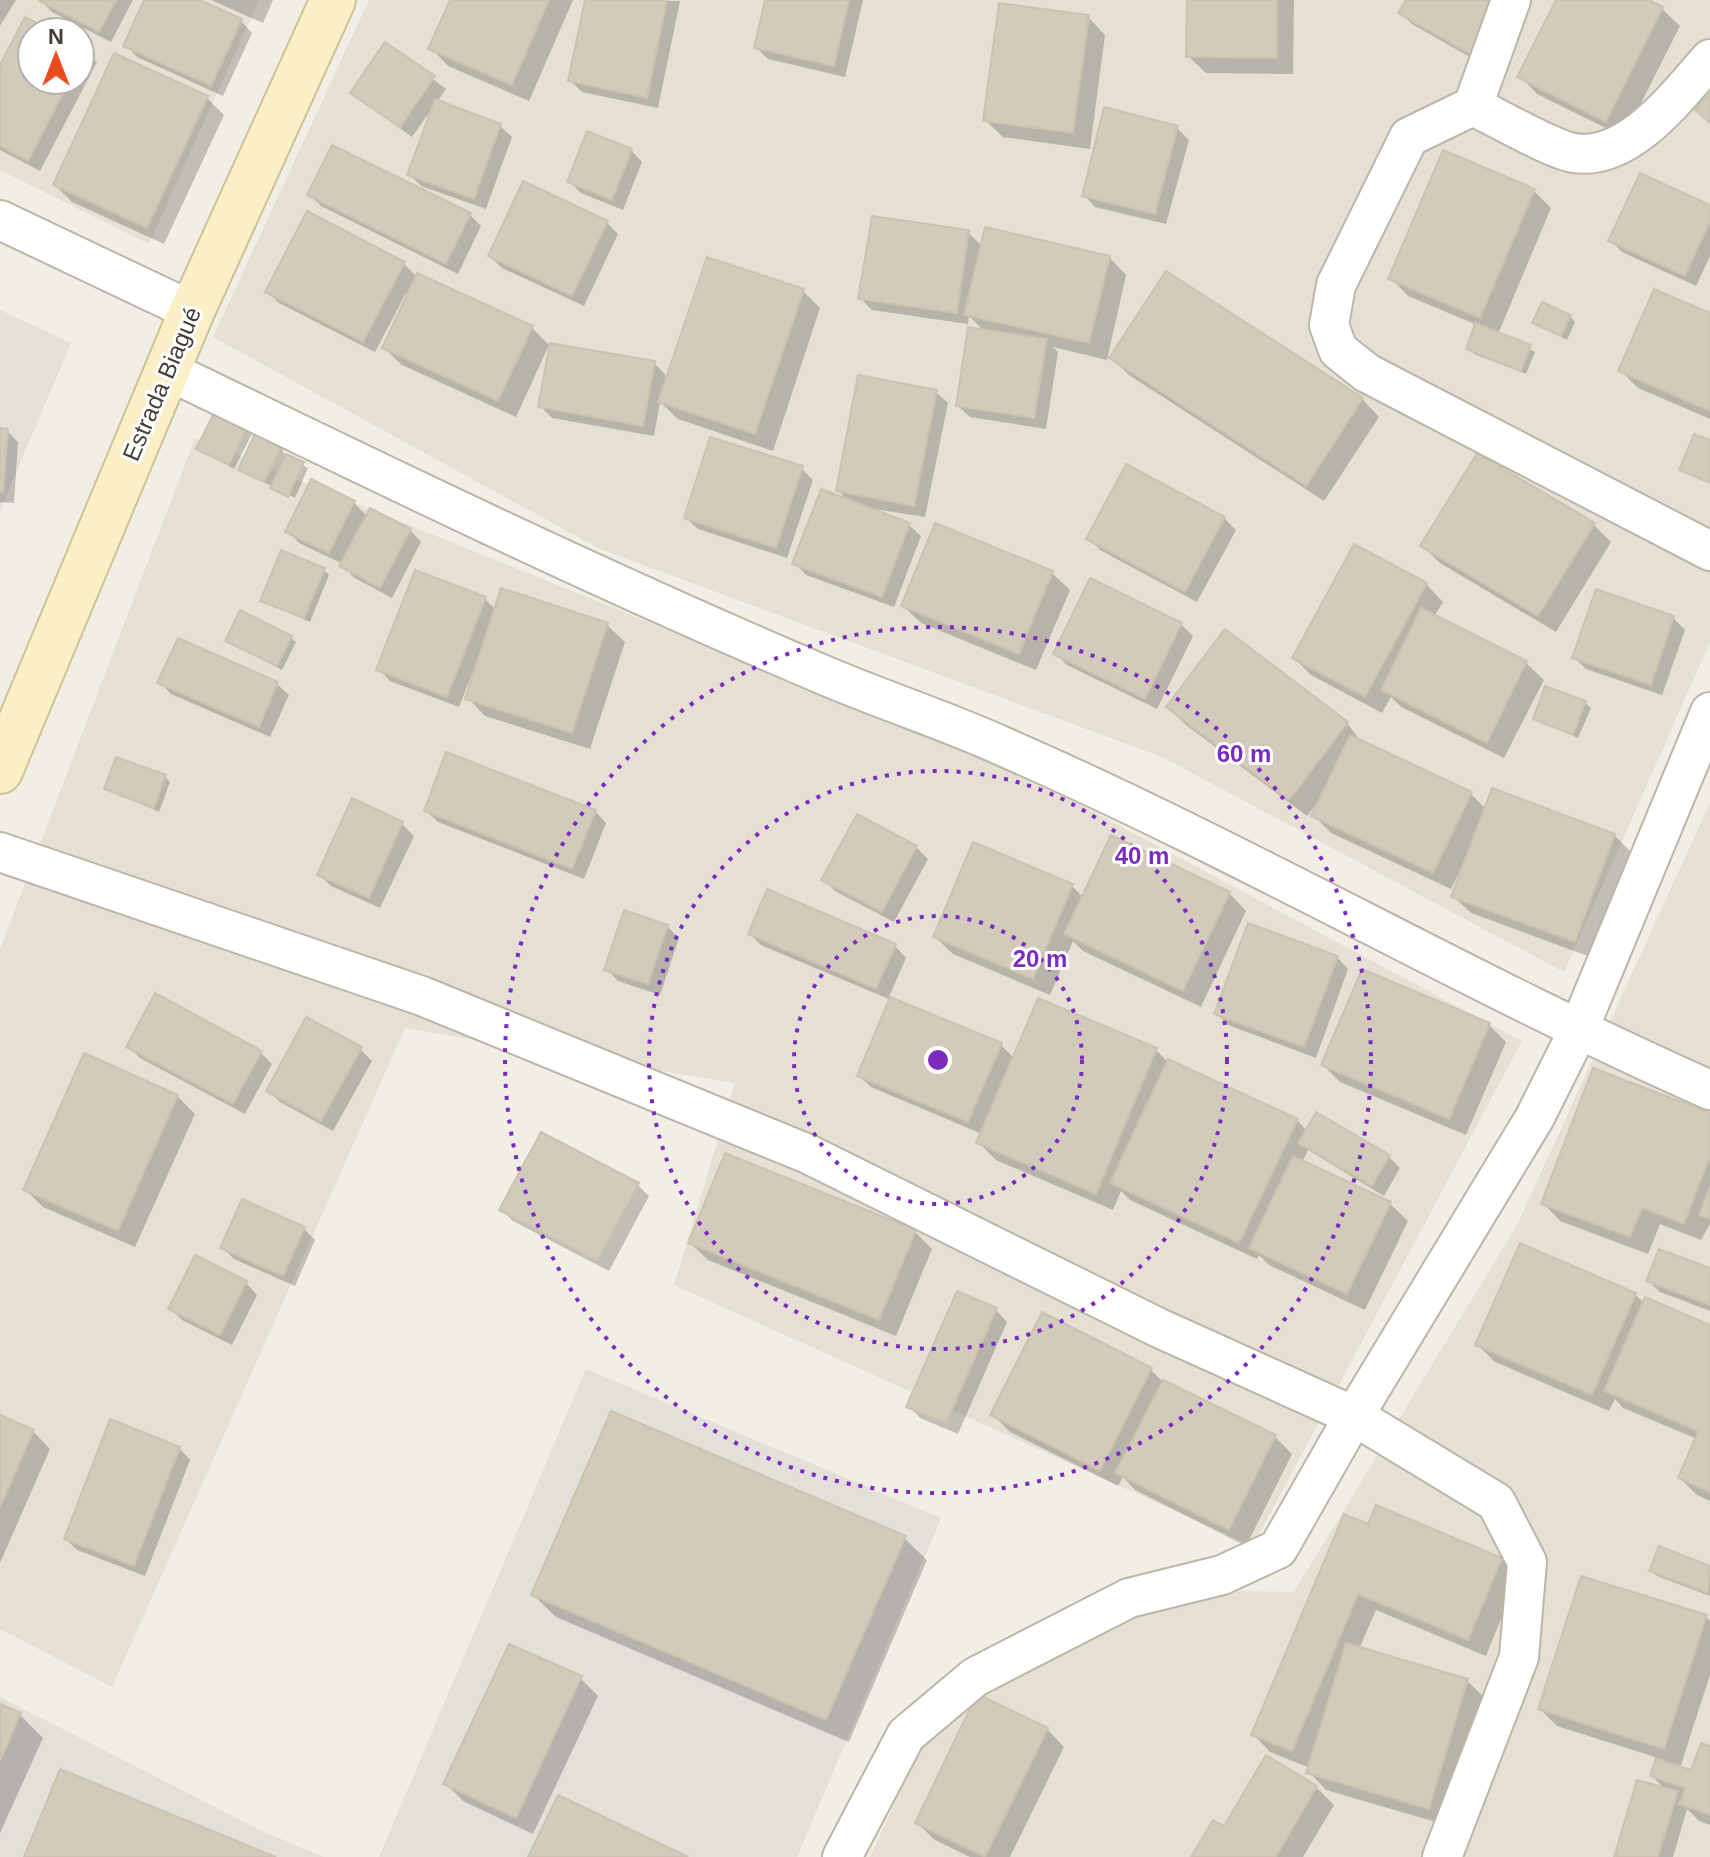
<svg xmlns="http://www.w3.org/2000/svg" width="1710" height="1857" viewBox="0 0 1710 1857" font-family="Arial,sans-serif">
  <style>
    .residential { fill: #e5e0d3; fill-rule: evenodd }
    .industrial { fill: #e3dfd9 }
    .shadow { fill: #0003 }
    .building { fill: #d2cabb; stroke: #ccc2af; stroke-width: 2 }
    .lines { fill: none; stroke-linecap: round; stroke-linejoin: round }
    .street-casing { stroke: #bcb6a8; stroke-width: 42 }
    .secondary-casing { stroke: #cec297; stroke-width: 48 }
    .street { stroke: #fff; stroke-width: 38 }
    .secondary { stroke: #fbf0c5; stroke-width: 44 }
    .ring { fill: none; stroke: #7b2cbf; stroke-width: 4; stroke-dasharray: 4 8 }
    .labels { text-anchor: middle; stroke-width: 6; stroke-linejoin: round; paint-order: stroke }
    .street-label { font-size: 24px; fill: #433e35; stroke: #fff }
    .centre { fill: #7b2cbf; stroke: #fff; stroke-width: 4 }
    .ring-label { font-size: 24px; text-anchor: middle; font-weight: bold; fill: #7b2cbf; stroke: #fff; stroke-width: 6; stroke-linejoin: round; paint-order: stroke }
  </style>
  <rect width="100%" height="100%" fill="#f1eee5"/>
  <!-- residential -->
  <path class="residential" d="M0,0H259L149,244L0,170ZM32,32H80V80H32Z
    M369,0H1710V642L1564,972L1162,757L600,549L213,337Z
    M195,438L1025,775L1522,1041L1253,1546L674,1285L735,1083L405,1028L112,1687L0,1629V949Z
    M1710,803V1857H870L949,1684L1172,1590L1294,1592L1517,1225Z"/>
  <!-- industrial -->
  <path class="industrial" d="M0,310L71,343L0,511Z
    M586,1369L941,1518L797,1857H379Z
    M0,1697L262,1831L324,1857H0Z"/>
  <!-- shadow -->
  <path class="shadow" d="M0,0H16L0,26Z
    M40,0H133L111,42L52,12Z
    M146,0H195L241,21L252,33L223,96L137,57L126,45Z
    M211,0H273L263,23Z
    M452,0H573L529,101L448,66L431,48Z
    M587,0L680,1L658,108L582,92L570,80Z
    M767,0H863L845,77L768,59L756,47Z
    M1189,0H1294L1293,74L1206,73L1188,56Z
    M1408,0H1491L1482,64L1412,24L1401,13Z
    M1558,0H1644L1662,9L1680,26L1624,137L1537,94L1520,76Z
    M1088,17L1105,35L1090,149L1003,137L985,120Z
    M26,20L50,32H32V80H80V48L97,62L40,171L0,150V69Z
    M386,44L446,89L437,102L500,126L512,137L486,209L421,186L409,174L433,107L412,137L352,93Z
    M207,98L224,115L164,244L72,202L55,185Z
    M1177,128L1189,140L1166,224L1095,207L1084,195Z
    M631,150L642,162L623,210L581,193L570,182Z
    M1534,191L1551,208L1498,334L1535,352L1526,374L1474,354L1468,349L1477,325L1408,296L1391,278Z
    M310,195L470,215L481,226L458,274L321,206Z
    M1710,207V256L1696,286L1622,252L1611,241Z
    M606,222L618,234L584,306L502,268L490,256Z
    M968,232L982,246L1109,257L1126,275L1107,360L1053,347L1058,352L1046,429L970,417L958,406L984,331L969,316L968,324L872,310L860,298Z
    M404,264L417,277L532,328L549,345L516,417L402,365L384,348L409,295L406,293L375,352L279,303L267,291Z
    M803,291L820,308L773,451L678,419L660,402L654,436L552,418L541,407L654,363L665,374L666,385Z
    M1570,316L1575,322L1567,340L1534,323Z
    M1710,316V419L1638,388L1620,370Z
    M1112,358L1362,399L1379,417L1324,501L1129,375Z
    M936,392L948,403L925,517L862,507L909,525L921,536L894,607L806,575L795,563L849,502L838,490Z
    M220,406L256,426L234,469L199,448Z
    M0,430L7,431L18,442L14,503L0,502Z
    M281,447L285,455L308,468L295,498L240,470Z
    M801,468L813,480L787,558L698,529L686,518Z
    M312,482L354,503L368,517L410,530L421,542L392,598L353,577L343,564L299,543L288,531Z
    M1224,518L1236,530L1197,602L1100,550L1089,539Z
    M1594,525L1611,542L1556,632L1440,563L1423,546Z
    M323,569L329,575L310,622L262,601Z
    M1052,573L1070,590L1036,670L921,623L903,606Z
    M1426,584L1443,602L1434,617L1526,663L1544,680L1504,758L1401,707L1391,697L1382,713L1311,675L1294,658Z
    M1597,592L1673,618L1685,630L1662,695L1586,669L1574,657Z
    M485,599L496,610L607,625L625,642L590,749L485,716L468,698L475,675L472,674L459,707L390,681L379,669Z
    M1181,624L1193,636L1157,709L1067,665L1056,654Z
    M290,637L296,642L282,670L227,641Z
    M160,682L277,684L289,695L270,737L171,694Z
    M1585,703L1591,708L1578,738L1535,719Z
    M1168,707L1347,723L1362,743L1471,794L1486,809L1614,835L1632,853L1593,958L1471,913L1453,896L1462,872L1460,871L1451,889L1331,833L1314,816L1318,802L1307,816L1186,725Z
    M165,777L170,782L159,812L106,788Z
    M426,811H595L606,823L584,879L438,822Z
    M402,824L414,836L380,908L331,886L320,875Z
    M916,847L928,859L894,922L835,891L824,879Z
    M1072,886L1083,897L1229,893L1246,911L1201,1007L1083,951L1073,941L1050,995L953,954L935,937Z
    M667,926L679,938L660,995L618,981L607,969Z
    M750,934L895,946L906,958L888,999L1001,1045L1014,1058L1156,1050L1168,1062L1297,1120L1307,1131L1389,1157L1400,1168L1384,1196L1308,1150L1302,1163L1390,1204L1408,1221L1365,1310L1269,1265L1259,1255L1257,1259L1130,1200L1121,1191L1113,1210L996,1160L979,1143L982,1134L871,1087L859,1076L891,1000L761,945Z
    M1337,957L1348,969L1316,1058L1228,1025L1216,1013Z
    M1488,1024L1506,1042L1466,1135L1340,1082L1323,1065Z
    M128,1046L260,1052L272,1064L245,1114L140,1058Z
    M360,1049L372,1061L333,1131L280,1102L268,1090Z
    M177,1096L195,1114L135,1247L43,1207L26,1190Z
    M1710,1115V1224L1701,1240L1660,1224L1648,1254L1560,1221L1543,1203Z
    M638,1185L649,1196L609,1271L513,1221L502,1210Z
    M304,1229L315,1240L295,1286L234,1259L222,1247Z
    M915,1232L932,1249L896,1336L708,1260L690,1243Z
    M1710,1270V1311L1660,1292L1648,1281Z
    M246,1283L257,1295L232,1345L182,1320L171,1309Z
    M1635,1294L1644,1303L1710,1327V1501L1697,1495L1680,1478L1697,1439L1623,1408L1615,1399L1609,1411L1495,1362L1478,1345Z
    M996,1310L1007,1322L958,1434L920,1418L909,1406Z
    M1043,1315L1151,1370L1163,1382L1275,1437L1292,1454L1246,1546L1135,1490L1123,1477L1118,1486L1010,1432L993,1415Z
    M0,1417L33,1431L50,1449L0,1563Z
    M179,1448L190,1460L145,1576L77,1550L66,1539Z
    M1369,1527L1501,1559L1518,1577L1486,1656L1376,1610L1359,1649L1467,1681L1485,1698L1446,1825L1326,1790L1309,1772L1310,1768L1270,1752L1253,1734Z
    M904,1538L927,1560L849,1742L556,1617L533,1595Z
    M1660,1549L1710,1568V1596L1657,1576L1652,1571Z
    M1706,1617L1710,1621V1675L1680,1768L1692,1772L1710,1748V1825L1699,1821L1687,1809L1673,1857H1616L1667,1791L1652,1776L1658,1758L1557,1726L1540,1709Z
    M580,1678L598,1696L533,1834L463,1801L446,1784Z
    M0,1706L20,1715L43,1738L0,1833Z
    M1047,1729L1064,1747L1010,1857H970L935,1840L917,1823Z
    M1266,1758L1316,1787L1334,1805L1303,1857H1193L1225,1828Z"/>
  <!-- building -->
  <path class="building" d="M38,0H116L99,32Z
    M144,0H200L242,19L211,86L123,46Z
    M450,0H549L512,85L428,49Z
    M585,0H667L647,98L568,81Z
    M765,0H849L834,66L754,48Z
    M1187,0H1277V58L1186,57Z
    M1406,0H1495L1500,3L1470,54L1398,13Z
    M1556,0H1649L1663,7L1606,122L1517,77Z
    M999,3L1089,15L1073,133L983,121Z
    M25,17L54,32H32V80H70L28,161L0,146V65Z
    M385,42L435,76L400,127L350,93Z
    M114,53L208,96L147,228L53,185Z
    M1710,93V123L1695,110Z
    M435,99L501,124L474,199L407,175Z
    M1104,107L1178,126L1155,214L1082,196Z
    M587,131L632,149L612,200L567,182Z
    M332,145L471,213L446,264L307,195Z
    M1443,150L1535,189L1480,318L1388,279Z
    M1640,173L1710,205V221L1685,276L1608,241Z
    M523,181L608,221L572,296L488,256Z
    M307,211L405,262L363,342L265,292Z
    M872,216L969,230L957,313L858,299Z
    M985,227L1110,256L1089,343L964,315Z
    M707,257L804,289L755,434L658,402Z
    M1166,271L1363,398L1306,486L1109,358Z
    M417,273L533,326L498,401L382,348Z
    M1654,289L1710,313V411L1618,371Z
    M1542,302L1571,315L1561,336L1532,323Z
    M1475,323L1531,345L1521,371L1466,349Z
    M968,327L1047,339L1034,418L956,406Z
    M550,343L655,361L643,426L538,407Z
    M858,375L937,390L914,506L836,491Z
    M219,403L251,419L229,465L196,449Z
    M0,428L8,429L3,492H0Z
    M255,433L282,446L264,482L238,470Z
    M1694,434L1710,440V483L1679,470Z
    M710,437L803,466L776,548L684,518Z
    M1477,453L1595,523L1538,616L1420,546Z
    M286,454L304,462L288,497L270,488Z
    M1126,464L1225,517L1185,592L1086,539Z
    M311,479L355,501L329,553L285,532Z
    M821,489L910,523L882,597L792,564Z
    M370,508L411,529L380,588L339,566Z
    M935,523L1053,571L1019,654L901,606Z
    M1354,544L1427,583L1365,697L1292,658Z
    M281,550L325,568L304,618L260,601Z
    M415,570L486,597L447,697L376,670Z
    M1090,578L1182,623L1145,699L1053,654Z
    M501,588L608,623L572,733L465,699Z
    M1596,589L1674,616L1651,685L1572,658Z
    M1421,608L1527,661L1487,743L1381,690Z
    M240,610L292,636L277,666L225,641Z
    M1225,629L1348,722L1289,800L1166,707Z
    M178,638L278,682L259,727L157,683Z
    M1545,686L1586,701L1573,735L1533,719Z
    M1350,735L1472,792L1433,873L1311,816Z
    M446,752L596,810L572,869L424,811Z
    M116,757L166,775L154,808L104,789Z
    M1492,788L1615,834L1575,942L1451,897Z
    M352,798L403,822L369,898L317,875Z
    M857,814L917,846L882,912L821,880Z
    M1111,835L1230,892L1183,991L1064,934Z
    M973,842L1073,884L1033,979L933,937Z
    M767,889L896,944L876,989L748,934Z
    M624,910L668,925L648,984L604,970Z
    M1248,923L1338,956L1304,1047L1214,1014Z
    M1362,969L1490,1023L1449,1119L1321,1065Z
    M155,993L262,1051L233,1104L126,1047Z
    M890,997L1002,1043L968,1122L857,1076Z
    M1038,998L1157,1048L1096,1194L976,1143Z
    M306,1017L362,1047L321,1121L266,1091Z
    M84,1053L178,1095L118,1231L23,1190Z
    M1168,1059L1298,1119L1239,1243L1110,1183Z
    M1593,1068L1710,1113V1156L1684,1224L1642,1208L1630,1237L1541,1204Z
    M1316,1112L1390,1155L1372,1186L1298,1143Z
    M541,1132L639,1183L597,1261L499,1210Z
    M725,1153L916,1230L879,1320L688,1243Z
    M1293,1156L1391,1202L1347,1294L1249,1248Z
    M1710,1186V1219L1699,1215Z
    M242,1199L305,1227L283,1276L220,1248Z
    M1520,1243L1636,1293L1592,1395L1475,1345Z
    M1659,1249L1710,1268V1305L1646,1281Z
    M195,1255L247,1281L220,1335L168,1309Z
    M957,1291L997,1308L946,1423L906,1407Z
    M1645,1297L1710,1325V1492L1678,1478L1698,1431L1604,1391Z
    M1042,1312L1152,1368L1100,1471L990,1415Z
    M1163,1380L1276,1435L1229,1530L1115,1473Z
    M611,1411L906,1536L826,1720L531,1595Z
    M0,1415L34,1430L0,1507Z
    M110,1419L180,1447L134,1566L64,1539Z
    M1376,1505L1502,1558L1468,1640L1358,1594L1292,1751L1251,1735L1344,1514L1368,1524Z
    M1659,1546L1710,1566L1708,1593L1649,1571Z
    M1581,1576L1707,1615L1664,1749L1538,1709Z
    M1346,1643L1468,1679L1429,1809L1306,1773Z
    M509,1644L582,1676L516,1818L443,1784Z
    M977,1694L1048,1728L985,1857L915,1823Z
    M0,1704L21,1713L0,1761Z
    M1701,1743L1710,1746V1815L1679,1804L1685,1788L1650,1776L1656,1758L1691,1770Z
    M1266,1755L1317,1786L1276,1857H1191L1213,1820L1224,1826Z
    M60,1769L276,1857H24Z
    M1637,1780L1678,1791L1658,1857H1614Z
    M558,1795L688,1857H528Z"/>
  <g class="lines">
    <!-- street casing -->
    <g class="street-casing">
      <path id="street" d="M1511,0L1473,106L1409,137L1336,285L1329,325L1338,350L1367,373L1710,551
        M1473,106C1496,117 1553,150 1574,153C1629,162 1678,95 1710,59
        M0,220L192,311
        M167,370C383,475 598,579 819,673C879,699 942,719 1002,746C1243,851 1470,984 1710,1090
        M0,852L422,996L808,1154L1159,1328L1354,1416L1496,1502L1527,1562L1519,1657L1442,1857
        M842,1857L906,1735L975,1677L1129,1598L1222,1575L1278,1549L1354,1416L1535,1117L1578,1031L1710,712"/>
    </g>
    <!-- secondary casing -->
    <g class="secondary-casing">
      <path id="secondary" d="M0,771L192,311L333,0"/>
    </g>
    <!-- street -->
    <use href="#street" class="street"/>
    <!-- secondary -->
    <use href="#secondary" class="secondary"/>
  </g>
  <!-- distance rings -->
  <g class="ring">
    <circle cx="938" cy="1060" r="144"/>
    <circle cx="938" cy="1060" r="289"/>
    <circle cx="938" cy="1060" r="433"/>
  </g>
  <g class="labels">
    <!-- street labels -->
    <g class="street-label">
      <text transform="translate(162 384) rotate(-67)" y="8">Estrada Biagué</text>
    </g>
  </g>
  <circle cx="938" cy="1060" r="12" class="centre"/>
  <g class="ring-label">
    <text x="1244" y="762">60 m</text>
    <text x="1142" y="864">40 m</text>
    <text x="1040" y="967">20 m</text>
  </g>
  <!-- north arrow -->
  <g transform="translate(56 56)"><circle r="38" fill="#ffffff" stroke="#b4b2ae" stroke-width="2"/>
  <path d="M0-6L14 30L0 20L-14 30Z" fill="#eb4b21"/>
  <text y="-12" font-size="22" font-weight="bold" text-anchor="middle" fill="#433e35">N</text>
  </g>
</svg>
